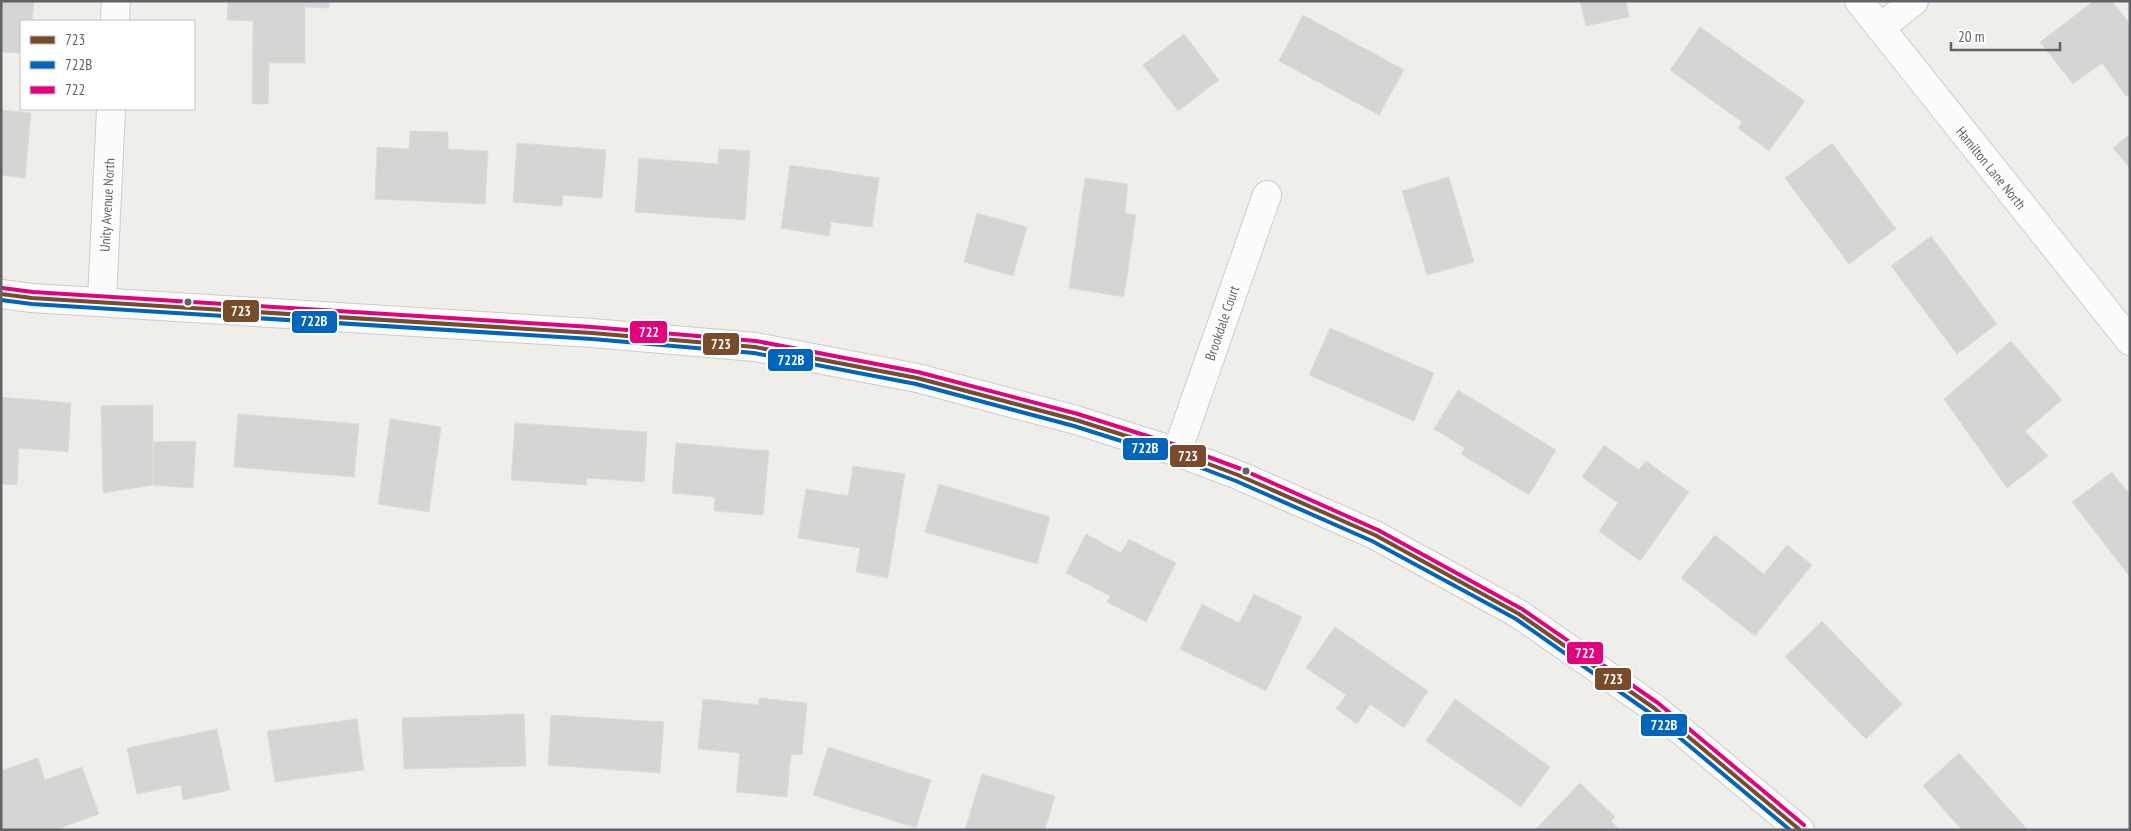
<svg xmlns="http://www.w3.org/2000/svg" width="2131" height="831" viewBox="0 0 2131 831" font-family="'PT Sans Narrow',sans-serif">
  <style>
    .building { fill: #d6d5d3; stroke: #deddd9 }
    .lines { fill: none; stroke-linecap: round; stroke-linejoin: round }
    .minor-casing { stroke: #cbcccc; stroke-width: 30 }
    .tertiary-casing { stroke: #cbcccc; stroke-width: 30 }
    .minor { stroke: #fdfcfc; stroke-width: 28 }
    .tertiary { stroke: #fdfcfc; stroke-width: 28 }
    .bus-1-casing { stroke: #fff; stroke-width: 8 }
    .bus-2-casing { stroke: #fff; stroke-width: 8 }
    .bus-3-casing { stroke: #fff; stroke-width: 8 }
    .bus-1 { stroke: #7a4b2a; stroke-width: 4 }
    .bus-2 { stroke: #0065bd; stroke-width: 4 }
    .bus-3 { stroke: #e5007d; stroke-width: 4 }
    .bus-dot { fill: #5f6368; stroke: #fff; stroke-width: 2 }
    .labels { text-anchor: middle; stroke-width: 4.5; stroke-linejoin: round; paint-order: stroke }
    .street-label { font-size: 14px; fill: #5f6368; stroke: #fff }
    .line-badge { stroke: #fff; stroke-width: 2 }
    .badge-label { font-size: 14px; text-anchor: middle; font-weight: bold; fill: #fff }
  </style>
  <rect width="100%" height="100%" fill="#efeeea"/>
  <!-- building -->
  <path class="building" d="M1,1H34L32,21H21V53L1,52Z
    M228,1H329V8L305,7V63H269L268,104H252L253,21L227,20Z
    M1580,1H1626L1629,17L1586,26Z
    M2094,1H2112L2130,24V94L2126,96L2102,63L2073,84L2040,42Z
    M1303,15L1404,70L1379,115L1279,61Z
    M1700,27L1805,101L1769,151L1738,128L1742,122L1670,70Z
    M1184,34L1219,80L1178,111L1143,65Z
    M1,110L31,113L25,178L1,175Z
    M410,131L448,132V149L488,151L485,204L375,199L377,147L409,149Z
    M2130,134V168L2113,148Z
    M517,143L606,150L602,198L563,195L562,206L513,202Z
    M1832,143L1896,229L1849,264L1785,178Z
    M719,149L750,151L745,220L635,212L639,158L718,164Z
    M790,165L879,178L872,227L831,222L829,236L781,228Z
    M1449,177L1474,262L1427,275L1402,191Z
    M1085,178L1128,184L1125,213L1136,215L1124,297L1069,288Z
    M977,213L1027,227L1013,276L964,262Z
    M1931,236L1997,324L1957,354L1891,266Z
    M1330,328L1434,373L1414,421L1309,375Z
    M2011,341L2062,400L2025,431L2048,456L2007,488L1944,399Z
    M1458,390L1556,450L1529,495L1461,454L1465,448L1434,429Z
    M1,397L71,403L68,452L19,448L17,485L1,484Z
    M153,405V485L103,493L101,406Z
    M238,414L359,424L354,477L234,467Z
    M390,419L441,427L429,512L378,504Z
    M515,423L647,432L644,482L587,478L586,485L511,480Z
    M196,441L193,488L153,485L154,442Z
    M676,443L769,451L763,515L714,511L715,497L672,493Z
    M1604,445L1639,470L1646,461L1689,492L1640,561L1599,531L1618,503L1582,477Z
    M853,466L905,474L888,578L856,572L860,548L798,538L806,489L848,496Z
    M2112,472L2130,495V577L2072,502Z
    M939,484L1050,517L1037,564L925,532Z
    M1086,534L1121,553L1129,539L1176,563L1146,622L1107,602L1110,596L1066,573Z
    M1715,535L1764,574L1787,545L1812,565L1755,636L1681,578Z
    M1254,594L1302,617L1266,691L1180,649L1202,604L1239,623Z
    M1822,621L1902,704L1866,739L1785,657Z
    M1335,627L1428,691L1404,728L1370,704L1357,724L1336,709L1346,695L1306,668Z
    M759,698L807,703L802,755L791,754L787,797L736,792L740,753L698,749L703,699L759,705Z
    M1455,699L1550,767L1521,807L1426,741Z
    M524,714L526,766L404,769L402,718Z
    M551,715L664,722L660,773L548,765Z
    M357,719L364,770L275,782L267,731Z
    M217,729L230,790L183,800L181,785L137,794L127,748Z
    M828,747L931,780L916,828L813,795Z
    M1959,753L2028,830H1962L1923,786Z
    M38,758L45,780L82,767L99,814L54,830H1V771Z
    M982,774L1055,796L1045,830H965Z
    M1580,783L1615,817L1611,821L1620,830H1535Z"/>
  <g class="lines">
    <!-- minor casing -->
    <g class="minor-casing">
      <path id="minor" d="M1859,1L2130,341
        M115,21L116,1
        M1880,28L1914,1
        M102,301L111,109
        M1177,452L1267,195"/>
    </g>
    <!-- tertiary casing -->
    <g class="tertiary-casing">
      <path id="tertiary" d="M1,294L32,298L592,333L755,347L917,378L1076,420L1177,452L1238,475L1375,535L1519,614L1654,708L1800,830"/>
    </g>
    <!-- minor -->
    <use href="#minor" class="minor"/>
    <!-- tertiary -->
    <use href="#tertiary" class="tertiary"/>
    <!-- bus-1 casing -->
    <g class="bus-1-casing">
      <path id="bus-1" d="M1,294L32,298L592,333L755,347L917,378L1076,420L1177,452L1238,475L1375,535L1519,614L1654,708L1800,830"/>
    </g>
    <!-- bus-2 casing -->
    <g class="bus-2-casing">
      <path id="bus-2" d="M1,300L32,304L592,339L754,353L916,384L1074,426L1175,458L1236,481L1372,541L1516,619L1650,713L1790,830"/>
    </g>
    <!-- bus-3 casing -->
    <g class="bus-3-casing">
      <path id="bus-3" d="M2,288L33,292L592,327L756,341L918,372L1078,414L1179,446L1241,469L1378,530L1522,609L1658,703L1804,825"/>
    </g>
    <!-- bus-1 -->
    <use href="#bus-1" class="bus-1"/>
    <!-- bus-2 -->
    <use href="#bus-2" class="bus-2"/>
    <!-- bus-3 -->
    <use href="#bus-3" class="bus-3"/>
  </g>
  <!-- markers -->
  <g class="bus-dot">
    <circle cx="188" cy="302" r="4.5"/>
    <circle cx="1246" cy="471" r="4.5"/>
  </g>
  <g class="labels">
    <!-- street labels -->
    <g class="street-label">
      <text transform="translate(1991 168) rotate(51)" y="5">Hamilton Lane North</text>
      <text transform="translate(107 205) rotate(-87)" y="5">Unity Avenue North</text>
      <text transform="translate(1222 323) rotate(-71)" y="5">Brookdale Court</text>
    </g>
  </g>
  <g class="line-badge">
    <rect x="222" y="299" width="38" height="24" rx="5" fill="#7a4b2a"/>
    <rect x="291" y="310" width="47" height="24" rx="5" fill="#0065bd"/>
    <rect x="629" y="320" width="39" height="24" rx="5" fill="#e5007d"/>
    <rect x="702" y="332" width="38" height="24" rx="5" fill="#7a4b2a"/>
    <rect x="767" y="348" width="47" height="24" rx="5" fill="#0065bd"/>
    <rect x="1122" y="437" width="47" height="24" rx="5" fill="#0065bd"/>
    <rect x="1169" y="444" width="38" height="24" rx="5" fill="#7a4b2a"/>
    <rect x="1566" y="641" width="38" height="24" rx="5" fill="#e5007d"/>
    <rect x="1594" y="667" width="38" height="24" rx="5" fill="#7a4b2a"/>
    <rect x="1640" y="713" width="48" height="24" rx="5" fill="#0065bd"/>
  </g>
  <g class="badge-label">
    <text x="241" y="316">723</text>
    <text x="314" y="326">722B</text>
    <text x="649" y="337">722</text>
    <text x="721" y="349">723</text>
    <text x="791" y="365">722B</text>
    <text x="1145" y="453">722B</text>
    <text x="1188" y="461">723</text>
    <text x="1585" y="658">722</text>
    <text x="1613" y="684">723</text>
    <text x="1664" y="730">722B</text>
  </g>
  <!-- border -->
  <rect width="2131" height="831" fill="none" stroke="#5f6368" stroke-width="5"/>
  <!-- legend -->
  <rect x="20" y="20" width="175" height="90" fill="#ffffff" stroke="#bfc1c3"/>
  <rect x="30" y="36" width="25" height="8" fill="#7a4b2a" stroke="#bfc1c3"/>
  <text x="65" y="45" font-size="15" fill="#5f6368">723</text>
  <rect x="30" y="61" width="25" height="8" fill="#0065bd" stroke="#bfc1c3"/>
  <text x="65" y="70" font-size="15" fill="#5f6368">722B</text>
  <rect x="30" y="86" width="25" height="8" fill="#e5007d" stroke="#bfc1c3"/>
  <text x="65" y="95" font-size="15" fill="#5f6368">722</text>
  <!-- scale -->
  <path d="M1951 42v8h109v-8" fill="none" stroke="#5f6368" stroke-width="2.5"/>
  <text x="1958" y="42" font-size="15" fill="#5f6368" stroke="#ffffff" stroke-width="4" paint-order="stroke">20 m</text>
</svg>
